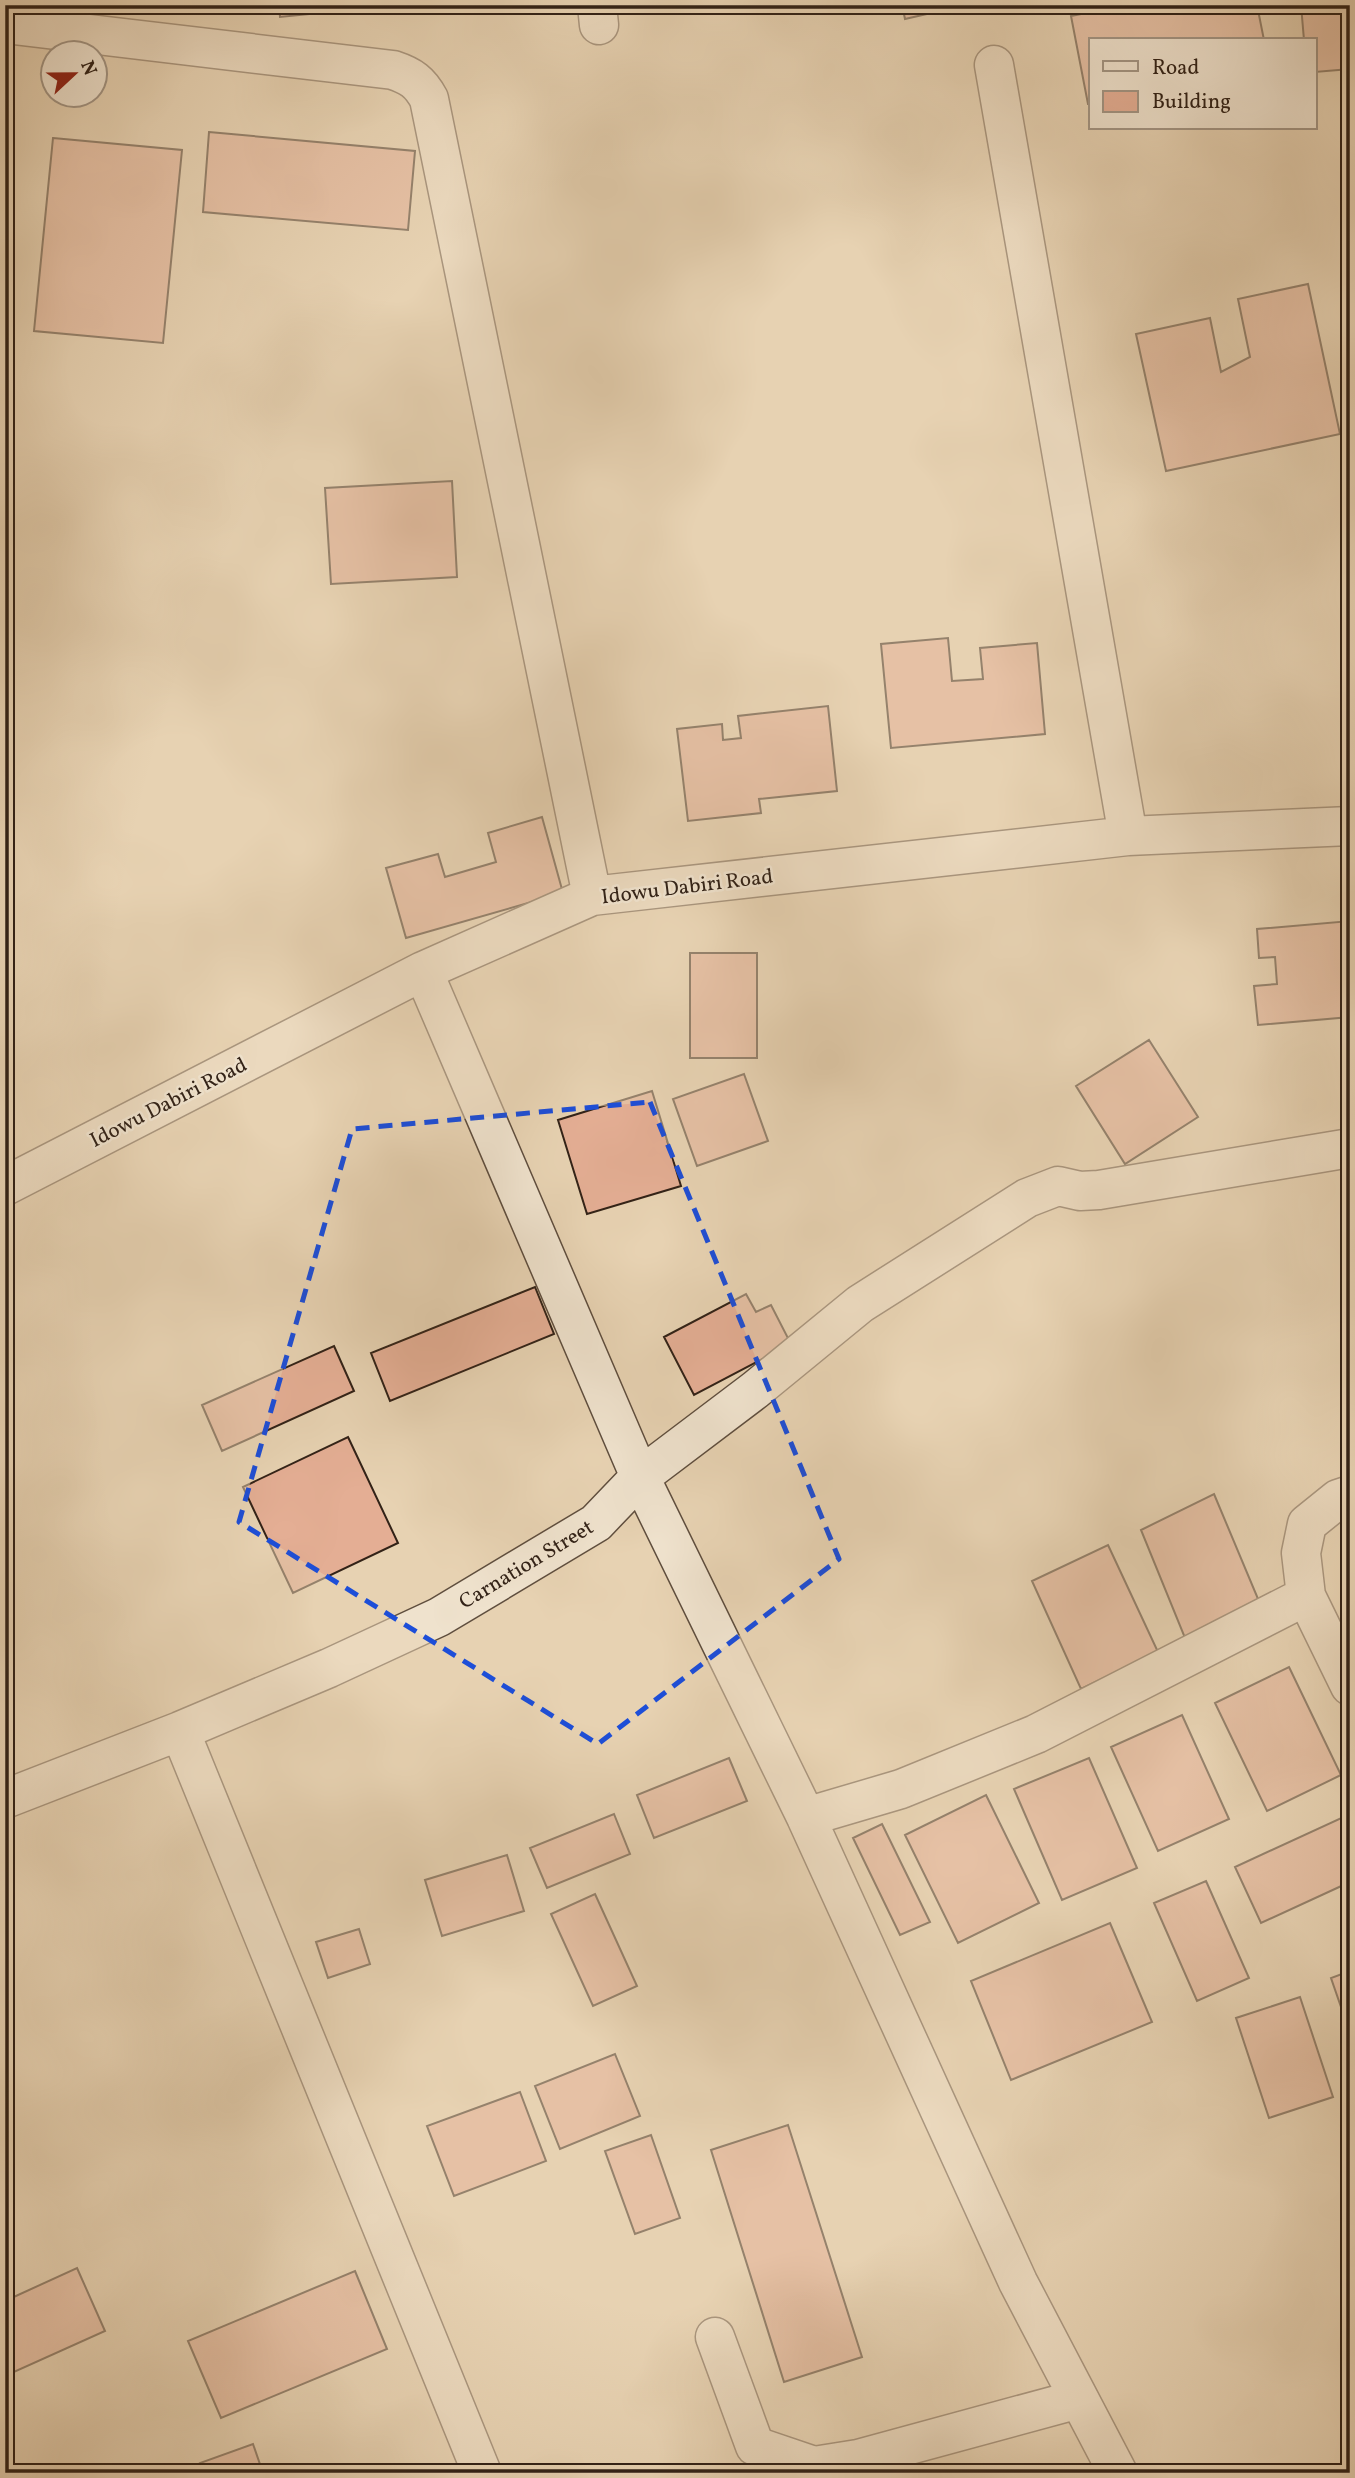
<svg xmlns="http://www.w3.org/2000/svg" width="1355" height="2478" viewBox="0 0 1355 2478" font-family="Vollkorn,serif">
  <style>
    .building { fill: #e4ae94; stroke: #322217; stroke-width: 2 }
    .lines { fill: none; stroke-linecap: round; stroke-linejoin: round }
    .minor-casing { stroke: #5f4e3e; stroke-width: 41 }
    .minor { stroke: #efe2cd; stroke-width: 38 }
    .marked { fill: none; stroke: #1d4ed8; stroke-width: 5; stroke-dasharray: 14 9; stroke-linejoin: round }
    .labels { text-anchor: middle; stroke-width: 5; stroke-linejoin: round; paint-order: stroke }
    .street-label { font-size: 21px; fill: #322217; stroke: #efe2cd }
  </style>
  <rect width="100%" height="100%" fill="#e7d2b2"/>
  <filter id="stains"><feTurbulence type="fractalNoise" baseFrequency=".00286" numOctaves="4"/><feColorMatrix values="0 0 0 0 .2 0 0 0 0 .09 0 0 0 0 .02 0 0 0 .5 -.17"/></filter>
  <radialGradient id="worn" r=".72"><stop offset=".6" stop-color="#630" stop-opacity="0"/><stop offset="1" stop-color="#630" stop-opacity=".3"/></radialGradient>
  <!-- building -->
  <path class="building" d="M59,5H125L60,14Z
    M279,5H359V9L280,17Z
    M902,5H966L905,19Z
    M1127,5H1257L1264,40H1091V104H1088L1071,16Z
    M1301,5H1350V69L1315,72V40H1304Z
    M209,132L415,151L408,230L203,212Z
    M53,138L182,150L163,343L34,331Z
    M1308,284L1340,434L1166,471L1136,334L1210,318L1221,372L1250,357L1238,299Z
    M452,481L457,577L331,584L325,488Z
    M948,638L952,681L983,679L980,648L1037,643L1045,734L891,748L881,644Z
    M828,706L837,791L759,799L761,813L688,821L677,729L722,724L723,740L741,738L738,716Z
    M542,817L563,893L406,938L386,868L438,854L445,877L496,862L488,833Z
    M1350,921V1017L1258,1025L1254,986L1277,984L1275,957L1259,958L1257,929Z
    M690,953H757V1058H690Z
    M1149,1040L1198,1117L1125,1164L1076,1086Z
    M744,1074L768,1141L697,1166L673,1099Z
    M652,1091L681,1186L587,1214L558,1120Z
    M535,1287L554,1334L390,1401L371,1353Z
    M746,1294L756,1312L771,1305L791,1344L694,1395L664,1337Z
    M334,1346L354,1391L222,1451L202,1405Z
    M348,1437L398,1543L293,1593L243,1487Z
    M1214,1494L1261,1606L1185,1638L1141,1530Z
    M1108,1545L1158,1652L1081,1689L1032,1581Z
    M1289,1667L1341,1775L1267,1811L1215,1703Z
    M1182,1715L1229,1819L1158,1851L1111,1747Z
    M729,1758L747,1801L654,1838L637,1795Z
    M1089,1758L1137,1868L1062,1900L1014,1789Z
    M986,1795L1039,1903L958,1943L905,1835Z
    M614,1814L630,1854L547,1888L530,1848Z
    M1350,1814V1882L1261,1923L1235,1867Z
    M882,1824L930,1922L900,1935L853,1838Z
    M507,1855L524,1911L442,1936L425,1880Z
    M1206,1881L1249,1978L1197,2001L1154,1903Z
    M595,1894L637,1986L593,2006L551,1914Z
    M1110,1923L1152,2022L1011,2080L971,1981Z
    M359,1929L370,1964L328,1978L316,1942Z
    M1350,1971V2033L1331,1978Z
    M1300,1997L1333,2097L1269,2118L1236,2018Z
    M615,2054L640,2116L560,2149L535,2086Z
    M520,2092L546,2161L454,2196L427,2126Z
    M788,2125L862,2357L784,2382L711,2150Z
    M651,2135L680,2218L635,2234L605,2151Z
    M77,2268L105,2331L5,2376V2301Z
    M355,2271L387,2349L221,2418L188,2341Z
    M253,2444L263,2473H204L200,2463Z"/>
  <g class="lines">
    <!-- minor casing -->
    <g class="minor-casing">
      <path id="minor" d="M597,5L599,25
        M5,24L393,70C411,76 420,82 429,99L592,896
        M994,65L1128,836
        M423,971L640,1477L806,1817L1018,2282L1118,2473
        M5,1186L423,971L592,896L1128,836L1350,826
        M1350,1495L1338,1499L1307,1524L1301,1553L1306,1596L1350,1686
        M180,1731L482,2473
        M5,1799L180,1731L329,1668L439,1617L596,1523L640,1477L755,1390L860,1304L1027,1198L1058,1186L1080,1191L1099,1190L1350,1148
        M806,1817L901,1789L1036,1734L1306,1596
        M715,2337L755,2446L814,2466L858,2459L1079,2399"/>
    </g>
    <!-- minor -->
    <use href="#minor" class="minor"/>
  </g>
  <!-- marked area -->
  <path d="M0 0H1355V2478H0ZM650,1102L839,1559L598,1744L239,1522L352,1129Z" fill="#e7d2b2" fill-opacity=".55" fill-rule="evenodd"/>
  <path class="marked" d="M650,1102L839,1559L598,1744L239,1522L352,1129Z"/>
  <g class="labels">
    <!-- street labels -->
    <g class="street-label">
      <text transform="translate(687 886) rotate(-7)" y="7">Idowu Dabiri Road</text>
      <text transform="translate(168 1102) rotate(-27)" y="7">Idowu Dabiri Road</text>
      <text transform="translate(526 1564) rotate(-31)" y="7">Carnation Street</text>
    </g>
  </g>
  <!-- margin -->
  <rect width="1355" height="2478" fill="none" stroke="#e7d2b2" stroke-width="28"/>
  <rect x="7" y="7" width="1341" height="2464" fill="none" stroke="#322217" stroke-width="3.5"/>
  <rect x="14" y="14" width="1327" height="2450" fill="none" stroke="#322217" stroke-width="2"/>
  <!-- legend -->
  <rect x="1089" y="38" width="228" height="91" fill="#efe2cd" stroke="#a39584" stroke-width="2"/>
  <rect x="1103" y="61" width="35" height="10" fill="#efe2cd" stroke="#a39584" stroke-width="2"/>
  <text x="1152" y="74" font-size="21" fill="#322217">Road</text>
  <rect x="1103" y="91" width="35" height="21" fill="#e4ae94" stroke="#a39584" stroke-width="2"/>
  <text x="1152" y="108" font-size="21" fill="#322217">Building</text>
  <!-- north arrow -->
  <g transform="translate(74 74) rotate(68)"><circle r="33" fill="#efe2cd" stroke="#a39584" stroke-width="2"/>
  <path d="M0-5L12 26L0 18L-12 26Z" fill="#8f2418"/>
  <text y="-10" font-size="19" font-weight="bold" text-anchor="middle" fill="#322217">N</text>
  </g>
  <rect width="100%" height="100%" filter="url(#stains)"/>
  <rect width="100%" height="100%" fill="url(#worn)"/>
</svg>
